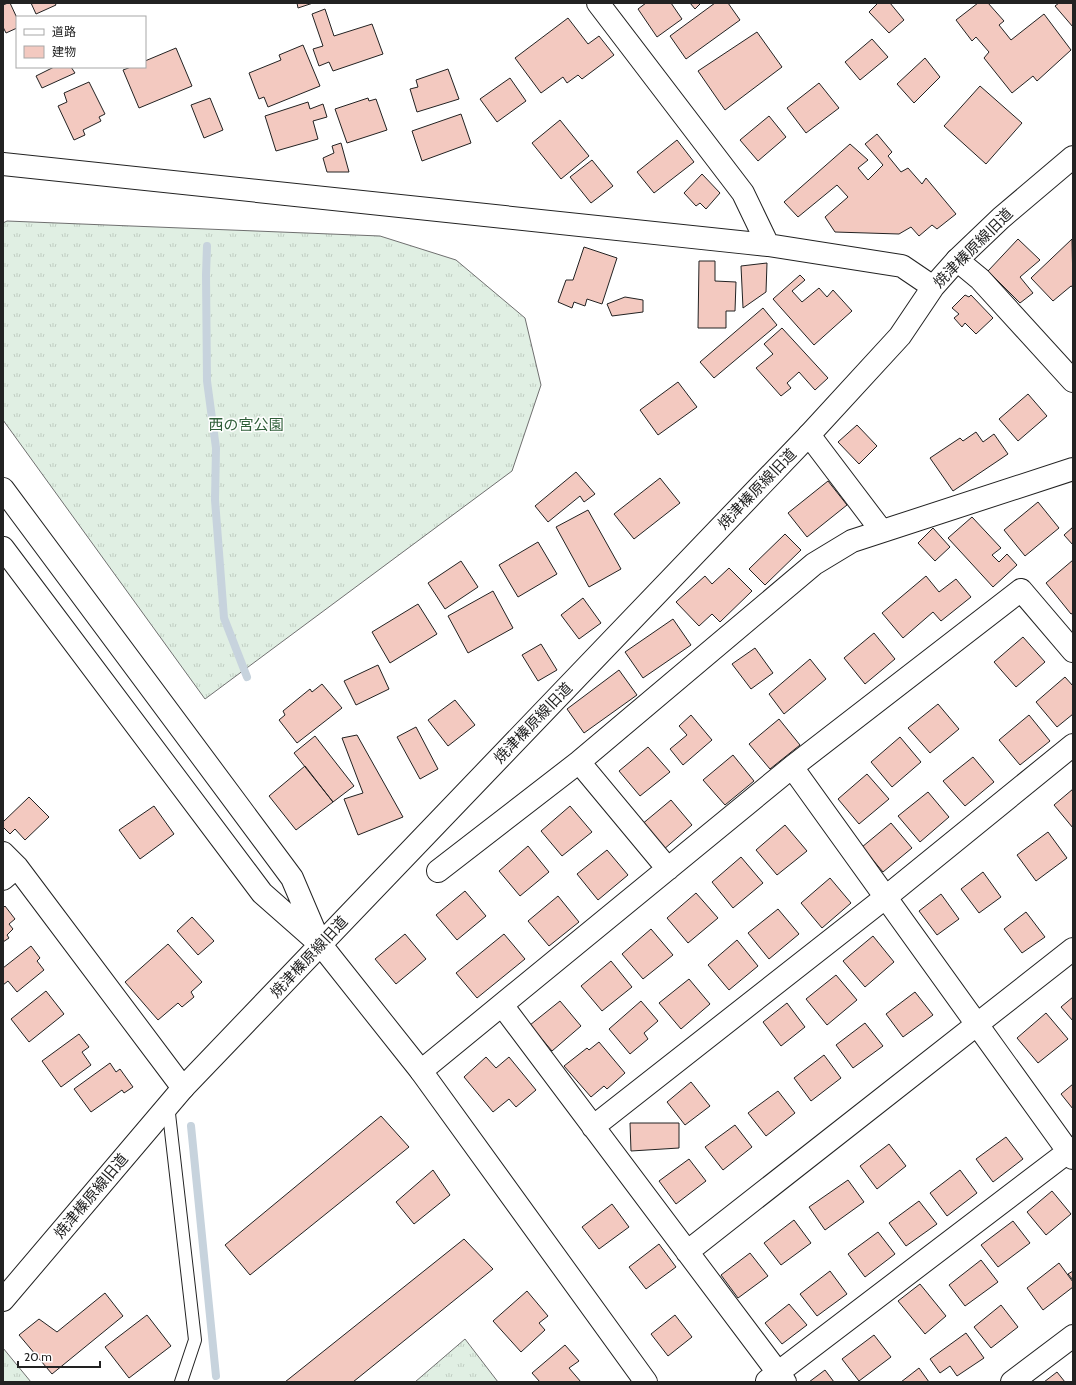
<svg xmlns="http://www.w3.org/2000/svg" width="1076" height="1385" viewBox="0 0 1076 1385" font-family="Cabin,'Noto Sans JP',sans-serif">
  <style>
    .grass { fill: url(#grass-tufts); stroke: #6f6f6f }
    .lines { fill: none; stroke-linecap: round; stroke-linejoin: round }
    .stream { stroke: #c7d3dd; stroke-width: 8 }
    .building { fill: #f3c9c0; stroke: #222 }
    .service-casing { stroke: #222; stroke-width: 14 }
    .minor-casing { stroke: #222; stroke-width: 24 }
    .tertiary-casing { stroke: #222; stroke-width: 24 }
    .service { stroke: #fff; stroke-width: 12 }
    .minor { stroke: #fff; stroke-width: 22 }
    .tertiary { stroke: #fff; stroke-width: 22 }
    .labels { text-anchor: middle; stroke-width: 3; stroke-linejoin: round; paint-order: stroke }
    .street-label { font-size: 15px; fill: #222; stroke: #fff }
    .park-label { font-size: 15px; fill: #2f5e38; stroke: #fff }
  </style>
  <defs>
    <pattern id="grass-tufts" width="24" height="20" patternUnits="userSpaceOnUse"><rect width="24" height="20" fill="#e0efe3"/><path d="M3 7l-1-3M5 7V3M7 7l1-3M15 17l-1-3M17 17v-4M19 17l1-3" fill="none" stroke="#c0cdc2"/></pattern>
  </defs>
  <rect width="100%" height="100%" fill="#fff"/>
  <!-- grass -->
  <path class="grass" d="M7,221L380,236L456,260L525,318L541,385L512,471L205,699L3,420V223Z
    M465,1339L498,1382H415Z
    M3,1348L31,1382H3Z"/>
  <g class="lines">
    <!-- stream -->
    <path class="stream" d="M207,246L206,275L207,381L216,448L215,500L224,618L247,677
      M191,1126L216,1376"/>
  </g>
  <!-- building -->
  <path class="building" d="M8,3H10L17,18V28L6,33L3,27V5Z
    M31,3H55L56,5L36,14Z
    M297,3H313L298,8Z
    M646,3H671L682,19L657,37L638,9Z
    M690,3H701L695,9Z
    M715,3H728L740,20L686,59L670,36Z
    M878,3H890L904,20L889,33L869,12Z
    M978,3H988L1004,21L999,25L1011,40L1044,14L1071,50L1037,81L1033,76L1012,93L984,58L989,52L976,37L972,41L956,20Z
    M1059,3H1073V27L1055,6Z
    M325,9L334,36L372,24L383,54L333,71L329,62L319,66L313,49L323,46L312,14Z
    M568,18L588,44L599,36L614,55L582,79L578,75L567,83L563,77L541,93L515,58Z
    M757,32L782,67L725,110L698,71Z
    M872,39L888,57L860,80L845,62Z
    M303,45L320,86L268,107L264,97L259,99L249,73L281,60L279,55Z
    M176,48L192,86L139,108L123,70L131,67H145V61Z
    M925,58L940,77L914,103L897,84Z
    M54,67H71L75,73L42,88L36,76Z
    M448,69L459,99L417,112L410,89L418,87L416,80Z
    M510,78L526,101L497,122L480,99Z
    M89,82L105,114L99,117L101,121L83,130L85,135L74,140L58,106L67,102L64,93Z
    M819,83L839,108L806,133L787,108Z
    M980,86L1022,123L986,164L944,126Z
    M210,98L223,130L204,138L191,105Z
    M368,98L369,101L376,99L387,130L347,143L335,109Z
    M308,102L310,109L323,104L327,117L313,121L318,139L276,151L265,116Z
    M461,114L471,143L422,161L412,131Z
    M769,116L786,137L758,161L740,140Z
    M560,120L589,156L561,179L532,143Z
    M877,134L892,152L888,156L901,172L908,168L922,184L926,178L956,214L937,229L932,225L919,236L911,227L899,234L835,232L825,217L848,197L837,185L798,217L784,202L850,144L868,160L858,168L868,180L883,165L865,144Z
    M677,140L694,162L654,193L637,172Z
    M341,143L349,172H327L323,158L334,153L332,146Z
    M592,160L613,186L591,203L570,177Z
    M702,174L720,193L706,209L700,203L696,206L684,193Z
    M1018,239L1040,260L1020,277L1033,293L1020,303L988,271Z
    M1072,239L1073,287L1071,286L1053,301L1031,278Z
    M584,247L617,258L602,304L587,299L585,306L574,302L572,308L558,302L566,280H573Z
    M699,261H715V281L736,282L735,311H726V328H698Z
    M767,263L766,292L743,308L741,266Z
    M800,275L805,280L792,291L802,302L819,288L827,297L833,290L852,311L814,345L773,299Z
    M965,295L969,297L971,295L993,318L976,334L965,323L962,327L954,318L959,314L952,308Z
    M625,297L643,300V312L612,316L607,304Z
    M763,308L777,325L714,378L700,362Z
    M782,328L828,378L815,390L799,372L787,383L791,388L781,396L756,368L773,354L764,344Z
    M678,382L697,407L658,435L640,410Z
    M1028,394L1047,416L1018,441L999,419Z
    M857,425L877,446L859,464L838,442Z
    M976,432L983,442L994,434L1008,454L953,491L930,458L960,438L963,441Z
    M576,472L595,494L584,502L580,496L548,522L535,506Z
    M660,478L680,503L634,539L614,514Z
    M828,481L847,505L807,537L788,513Z
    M1038,502L1059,528L1025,556L1004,530Z
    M588,510L621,569L589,587L556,527Z
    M972,517L1001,548L992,555L999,562L1007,554L1017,565L993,587L948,538Z
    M1073,527V545L1064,535Z
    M933,528L950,547L935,561L918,543Z
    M785,534L801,550L765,585L749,569Z
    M538,542L557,574L518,597L499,565Z
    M1073,560V613L1071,614L1046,583Z
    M461,561L478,587L445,609L428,583Z
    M729,568L752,591L720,622L712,614L699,626L676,602L705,576L712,584Z
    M926,576L939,592L956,579L971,597L941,621L933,612L903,638L882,613Z
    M493,591L513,628L468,653L448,616Z
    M583,598L601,623L579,639L561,615Z
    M418,604L437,634L390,663L372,632Z
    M673,619L691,645L643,678L625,652Z
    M874,633L895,659L865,684L844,658Z
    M1023,637L1045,662L1016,687L994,662Z
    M541,644L557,670L538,681L522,655Z
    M755,648L773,673L751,689L732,664Z
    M810,659L826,679L784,714L769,694Z
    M378,665L389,689L356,705L344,681Z
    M619,670L637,695L584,733L567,709Z
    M1065,677L1073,686V714L1057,727L1036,702Z
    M322,684L342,708L297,743L279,720L285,715L283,711L310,689L312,692Z
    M455,700L475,725L448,746L428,720Z
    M938,704L959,729L930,753L908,728Z
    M691,715L712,740L683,765L670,749L687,735L679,726Z
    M1029,715L1050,741L1020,765L999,740Z
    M779,719L800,745L770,769L749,744Z
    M416,727L438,769L420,779L397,737Z
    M357,735L403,817L358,835L344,799L363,793L342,738Z
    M315,736L354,786L333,802L294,753Z
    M900,737L921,762L892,787L871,762Z
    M648,747L670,772L640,796L619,771Z
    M733,755L754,781L725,805L703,780Z
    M973,757L994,782L965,806L943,781Z
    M305,766L333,802L296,830L269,796Z
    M867,774L889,799L859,824L838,799Z
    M1073,789V828L1054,805Z
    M928,792L949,817L920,842L898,816Z
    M29,797L49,817L25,840L15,829L10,834L3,827V822Z
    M671,800L692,825L663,850L641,825Z
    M154,806L174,834L140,859L119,830Z
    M570,806L592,832L562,856L541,831Z
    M891,823L912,848L883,872L862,847Z
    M785,825L807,851L777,875L756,850Z
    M1048,832L1067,858L1036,881L1017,855Z
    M528,846L549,872L520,896L499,871Z
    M607,850L628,875L598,900L577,874Z
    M741,857L763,883L733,908L712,882Z
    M983,872L1001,897L979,913L961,889Z
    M830,878L851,903L822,928L801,903Z
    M465,891L486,916L457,940L436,915Z
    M696,893L718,918L688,943L667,918Z
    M941,894L959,919L937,935L919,911Z
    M558,896L579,922L549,946L528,921Z
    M5,906L15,919L9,924L13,929L7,935L9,938L3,942V908Z
    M778,909L799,934L769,959L748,933Z
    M1026,912L1045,937L1022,953L1004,929Z
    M192,917L214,941L198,955L177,931Z
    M651,929L673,955L643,979L622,954Z
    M405,934L426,959L396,984L375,959Z
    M504,934L525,959L477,998L456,973Z
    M873,936L894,962L865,987L843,961Z
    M737,940L758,966L729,990L708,965Z
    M168,944L202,982L191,992L194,997L182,1007L178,1003L158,1020L125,982Z
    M31,946L40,958L37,961L44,970L17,992L8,981L3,985V968Z
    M611,961L632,987L602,1011L581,986Z
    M836,975L857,1000L827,1025L806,999Z
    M689,979L710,1004L681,1029L659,1003Z
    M46,991L64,1014L29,1042L11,1019Z
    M915,992L933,1015L903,1037L886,1014Z
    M1073,997V1021L1061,1007Z
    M560,1001L581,1026L552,1051L530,1025Z
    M641,1001L658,1021L644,1033L648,1039L630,1054L609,1029Z
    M787,1003L805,1027L781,1046L763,1022Z
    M1046,1013L1068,1039L1038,1063L1017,1038Z
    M865,1023L883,1046L853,1068L836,1045Z
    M79,1034L89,1047L82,1052L91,1065L61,1087L42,1061Z
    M599,1042L625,1073L607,1089L604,1086L591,1097L564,1066L587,1048L589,1050Z
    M824,1055L841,1078L811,1101L794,1078Z
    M486,1057L496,1068L509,1057L536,1090L516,1107L509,1099L493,1112L464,1077Z
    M110,1063L116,1072L120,1069L133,1087L124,1093L122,1090L91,1112L74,1089Z
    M691,1082L710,1106L685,1125L667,1102Z
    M1073,1084V1109L1061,1094Z
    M778,1091L795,1113L766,1136L748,1113Z
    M381,1116L409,1147L250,1275L225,1245Z
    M630,1123H679V1148L631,1151Z
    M735,1125L752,1147L723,1170L705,1147Z
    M1006,1137L1023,1159L993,1182L976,1159Z
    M889,1144L906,1166L877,1189L860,1166Z
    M689,1159L706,1181L676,1204L659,1181Z
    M433,1170L450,1195L414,1224L396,1202Z
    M960,1170L977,1193L947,1216L930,1193Z
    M848,1180L864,1202L825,1230L809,1207Z
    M1052,1191L1071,1214L1046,1235L1027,1212Z
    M919,1201L937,1224L906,1246L889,1223Z
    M612,1204L629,1227L599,1249L582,1227Z
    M794,1220L811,1243L781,1265L764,1243Z
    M1013,1221L1030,1243L998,1267L981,1245Z
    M878,1232L895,1254L865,1277L848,1254Z
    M464,1239L493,1269L353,1382H285Z
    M659,1244L676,1267L646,1289L629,1267Z
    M750,1253L768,1276L738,1298L721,1275Z
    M981,1260L998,1282L965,1306L949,1285Z
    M1059,1263L1073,1282V1287L1043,1310L1027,1288Z
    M830,1271L847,1294L817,1316L800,1294Z
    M1073,1271V1280L1068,1274Z
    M920,1284L946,1316L925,1334L898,1301Z
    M527,1291L548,1316L539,1323L545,1330L521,1352L493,1321Z
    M105,1293L123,1316L52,1374L19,1335L39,1319L57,1332Z
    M789,1304L807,1325L782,1344L765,1323Z
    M1001,1305L1018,1327L991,1348L974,1327Z
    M147,1315L171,1346L129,1378L105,1347Z
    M675,1315L692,1337L668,1356L651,1334Z
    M966,1333L984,1358L957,1376L950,1366L940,1373L930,1359Z
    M874,1335L891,1357L859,1381L842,1359Z
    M565,1345L579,1361L569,1368L581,1382H540L532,1373Z
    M919,1368L929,1382H901Z
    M825,1370L834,1382H809Z
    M1057,1372L1065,1382H1044Z"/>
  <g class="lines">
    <!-- service casing -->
    <g class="service-casing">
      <path id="service" d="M168,1105L195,1340L181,1382"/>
    </g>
    <!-- minor casing -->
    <g class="minor-casing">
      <path id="minor" d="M957,260L980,279L1073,381
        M809,435L881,530
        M579,762L668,869
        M792,767L1073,1158
        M3,853L17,867L183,1088
        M438,871L579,762L814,564L852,541L1073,469
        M3,879L17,867
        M502,1005L785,1382
        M421,1071L792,767L1021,590L1073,651
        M593,1127L886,897L1073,745
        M687,1252L1073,949
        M767,1381L1073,1148
        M1012,1382L1073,1336"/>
    </g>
    <!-- tertiary casing -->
    <g class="tertiary-casing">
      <path id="tertiary" d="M598,3L743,193L768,245
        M3,164L768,245L902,266L933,287
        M3,489L292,878L318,939
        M3,548L262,893L321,945L421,1071L646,1382
        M3,1300L183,1088L809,435L900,336L933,287L957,260L1001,218L1073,157"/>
    </g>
    <!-- service -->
    <use href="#service" class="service"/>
    <!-- minor -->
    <use href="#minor" class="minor"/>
    <!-- tertiary -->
    <use href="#tertiary" class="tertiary"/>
  </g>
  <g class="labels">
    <!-- street labels -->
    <g class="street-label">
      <text transform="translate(973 248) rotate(-45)" y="5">焼津榛原線旧道</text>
      <text transform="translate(757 489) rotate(-46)" y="5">焼津榛原線旧道</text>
      <text transform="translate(533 723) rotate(-46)" y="5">焼津榛原線旧道</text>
      <text transform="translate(309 957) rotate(-47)" y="5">焼津榛原線旧道</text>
      <text transform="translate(91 1196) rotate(-50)" y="5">焼津榛原線旧道</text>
    </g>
    <!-- park labels -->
    <g class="park-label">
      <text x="246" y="430">西の宮公園</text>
    </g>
  </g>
  <!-- border -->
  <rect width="1076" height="1385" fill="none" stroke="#222222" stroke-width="8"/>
  <!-- legend -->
  <rect x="16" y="16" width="130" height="52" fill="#ffffff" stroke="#a7a7a7"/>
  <rect x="24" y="29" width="20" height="6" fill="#ffffff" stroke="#a7a7a7"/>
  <text x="52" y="36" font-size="12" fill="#222222">道路</text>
  <rect x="24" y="46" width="20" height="12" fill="#f3c9c0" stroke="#a7a7a7"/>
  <text x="52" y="56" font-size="12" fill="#222222">建物</text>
  <!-- scale -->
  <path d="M18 1361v6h82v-6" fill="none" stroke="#222222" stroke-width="2"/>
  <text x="24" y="1361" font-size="12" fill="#222222" stroke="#ffffff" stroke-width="3" paint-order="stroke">20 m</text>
</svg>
